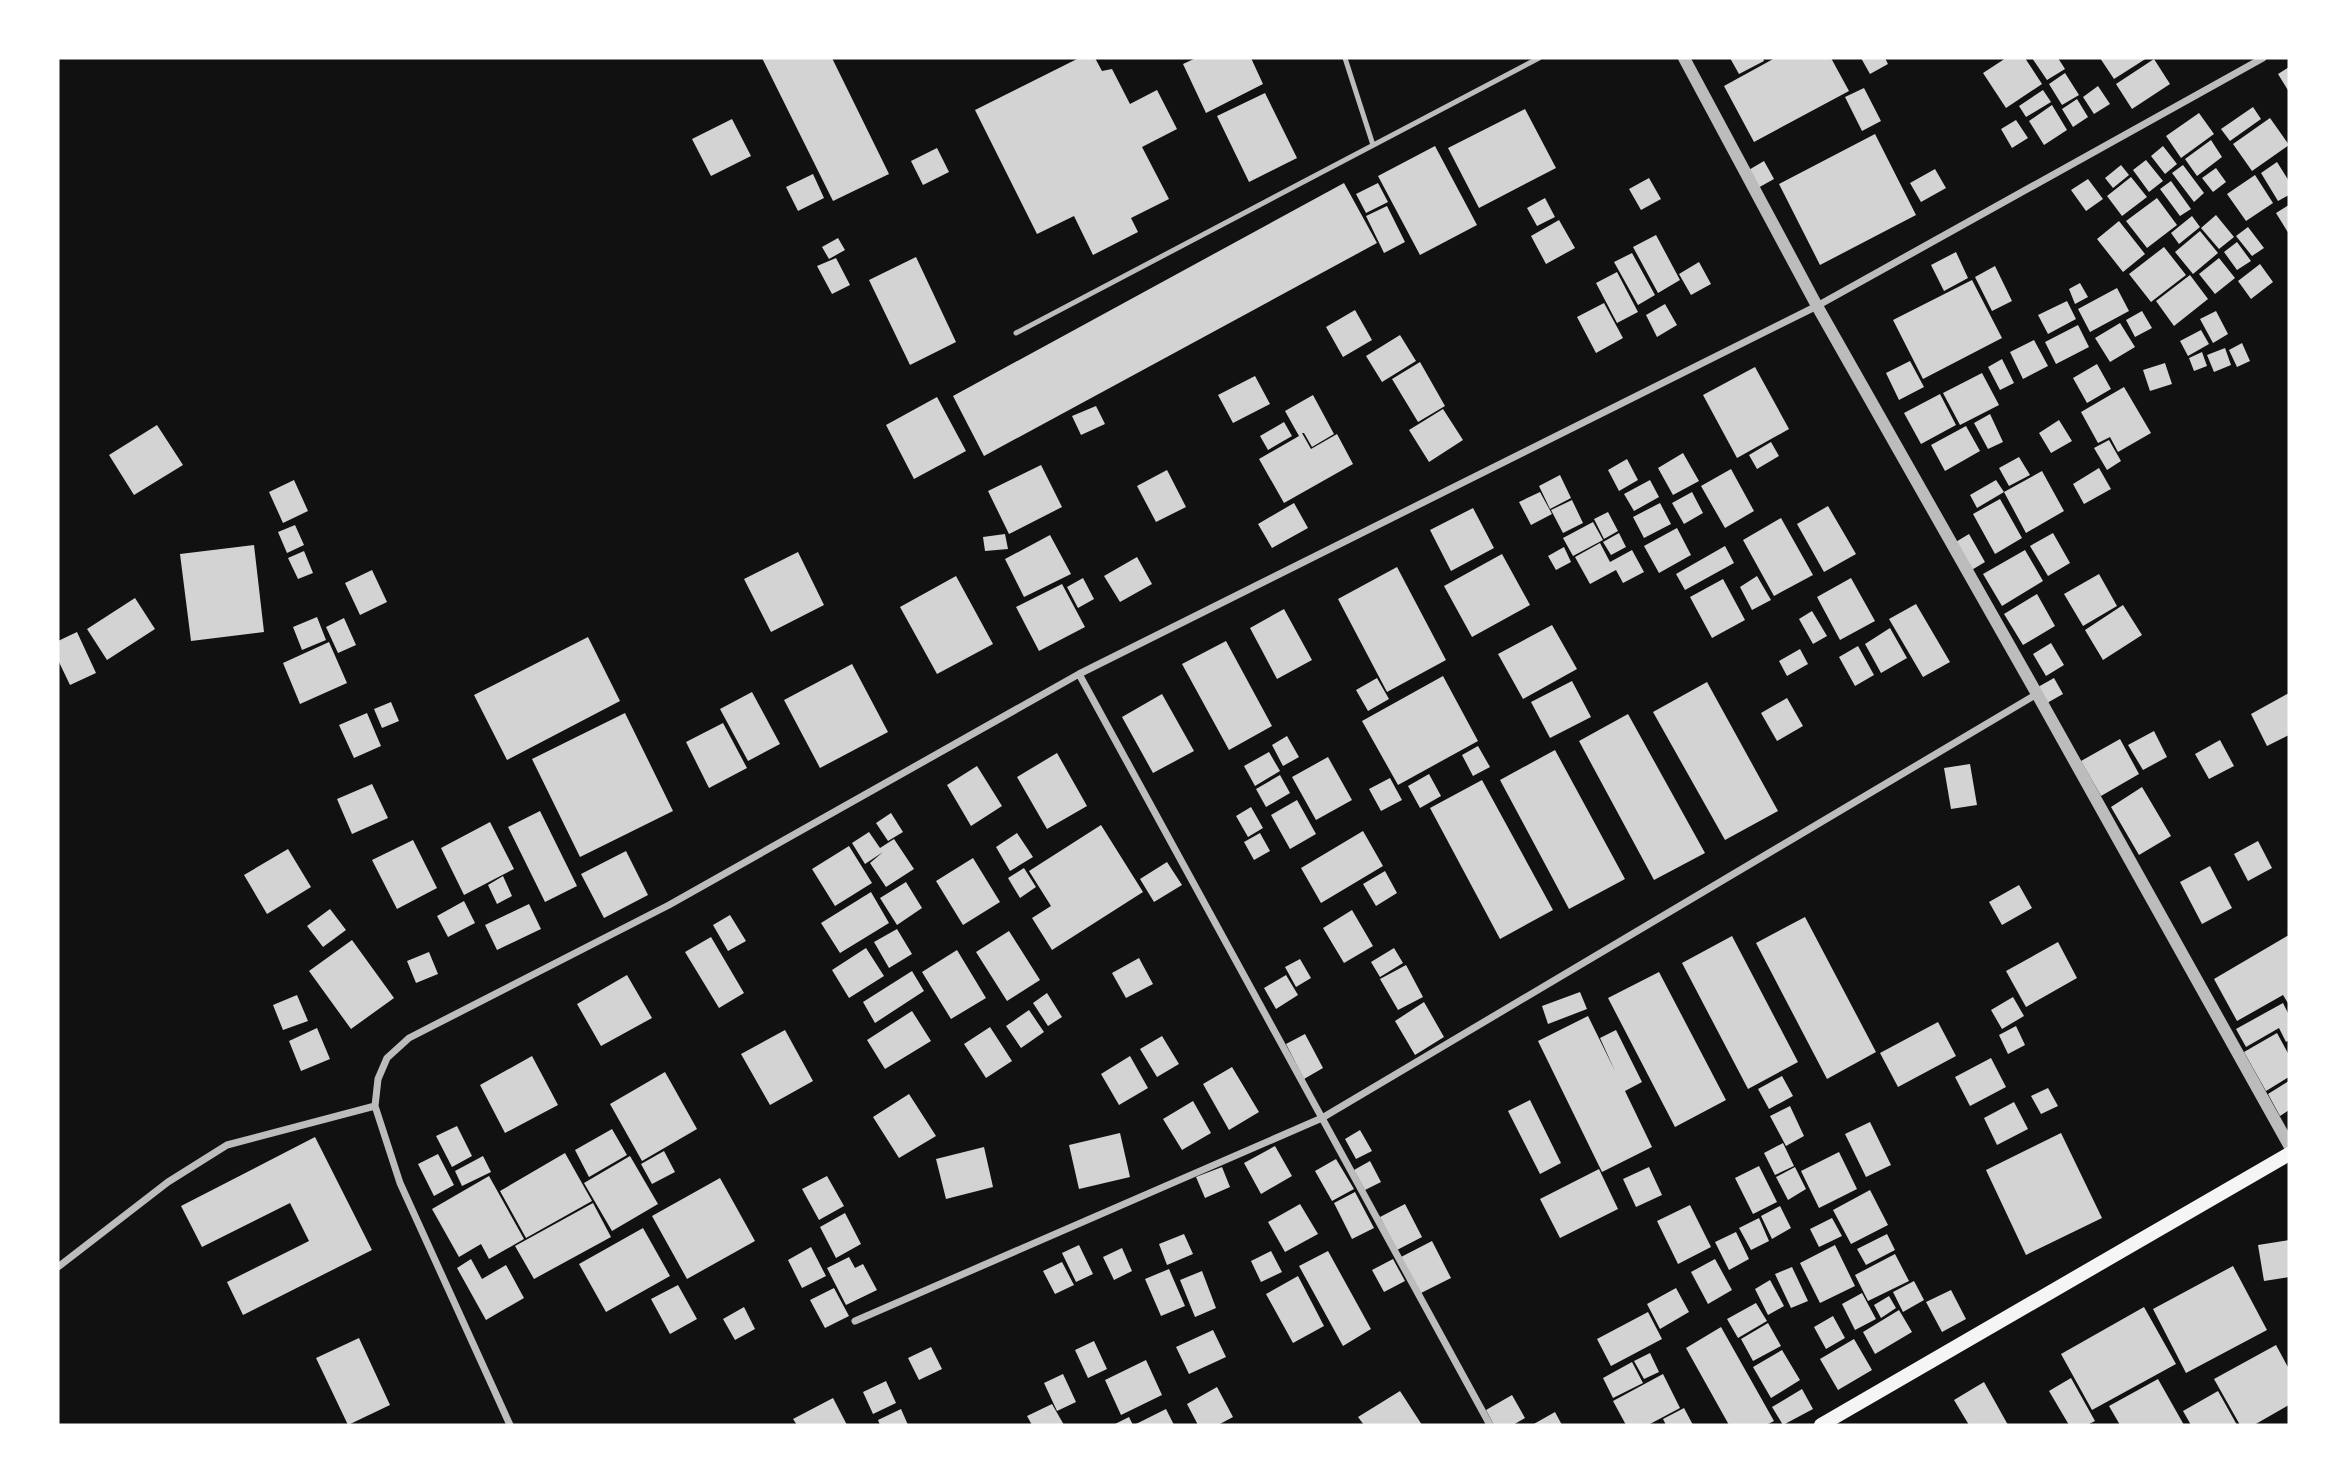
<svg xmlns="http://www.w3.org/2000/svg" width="2347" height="1483" viewBox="0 0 2347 1483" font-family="'Asap Condensed',sans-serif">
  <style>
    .building { fill: #d3d3d3 }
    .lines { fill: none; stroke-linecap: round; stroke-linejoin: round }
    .service { stroke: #bcbcbc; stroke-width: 5 }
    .minor { stroke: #bcbcbc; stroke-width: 7 }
    .tertiary { stroke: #bcbcbc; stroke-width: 12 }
    .secondary { stroke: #f5f5f5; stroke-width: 14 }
  </style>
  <rect width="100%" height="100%" fill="#111"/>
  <!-- building -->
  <path class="building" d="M762,58H832L889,174L833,201Z
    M1079,58H1095L1102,71L1112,69L1130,104L1157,90L1177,129L1142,147L1169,199L1131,218L1138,232L1093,255L1074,216L1037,234L975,110Z
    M1196,58H1251L1263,84L1206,113L1183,64Z
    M1730,58H1763L1764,61L1739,74Z
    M1775,58H1831L1849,91L1754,142L1724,86Z
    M1861,58H1885L1888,64L1870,74Z
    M2006,58H2025L2042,84L2006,108L1983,73Z
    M2032,58H2058L2065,69L2047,80Z
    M2100,58H2147L2114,79Z
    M2154,59L2170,84L2132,109L2116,84Z
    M2289,67V92L2278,74Z
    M2065,73L2079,95L2062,105L2049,84Z
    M2098,86L2110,104L2094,114L2083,97Z
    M1864,88L1881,121L1862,131L1845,97Z
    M2043,90L2051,102L2026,117L2019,106Z
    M1265,93L1297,158L1249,182L1217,116Z
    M2077,99L2088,117L2073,127L2062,109Z
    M2052,105L2067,130L2044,145L2029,121Z
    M2253,107L2261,119L2230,141L2221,129Z
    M1525,109L1556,168L1479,208L1448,148Z
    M2199,113L2214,134L2181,158L2166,136Z
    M2270,118L2289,145L2252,171L2233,144Z
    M732,119L751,156L711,176L692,139Z
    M2016,120L2028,138L2012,148L2001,129Z
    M1875,134L1916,215L1820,265L1779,184Z
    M2211,140L2222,157L2197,176L2185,159Z
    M1435,146L1477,225L1420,255L1378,176Z
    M2163,146L2177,164L2165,174L2151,156Z
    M937,148L949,172L923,185L911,161Z
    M2146,160L2163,181L2149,192L2133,170Z
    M1764,161L1774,179L1756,189L1747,171Z
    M2277,162L2289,181V195L2278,201L2261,173Z
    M2121,165L2129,175L2113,188L2105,178Z
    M2183,165L2204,193L2194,202L2172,173Z
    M2216,168L2226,182L2213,192L2202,178Z
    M1935,169L1946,188L1921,202L1910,183Z
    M813,174L824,198L798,211L786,187Z
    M2255,175L2273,203L2246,221L2227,194Z
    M2131,177L2147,197L2122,216L2107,196Z
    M1649,178L1661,199L1641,210L1629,189Z
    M2088,179L2103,199L2086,211L2071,190Z
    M2171,181L2191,209L2180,216L2160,189Z
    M1344,183L1377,243L984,456L953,396Z
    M1378,183L1388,202L1366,213L1356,194Z
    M1545,198L1555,217L1537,226L1527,208Z
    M2157,198L2177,225L2147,248L2126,221Z
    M2289,205V234L2276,213Z
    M1387,206L1405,242L1384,253L1366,216Z
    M2216,215L2234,237L2219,249L2201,228Z
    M2192,216L2200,227L2179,244L2171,233Z
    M1559,220L1575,248L1546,264L1531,236Z
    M2119,221L2145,254L2123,272L2097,239Z
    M2248,227L2264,248L2252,256L2236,236Z
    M2200,231L2218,253L2193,274L2175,252Z
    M1656,235L1680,280L1658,293L1633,247Z
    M838,238L845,250L829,259L822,247Z
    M2237,242L2251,261L2237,270L2224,252Z
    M2164,247L2186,275L2151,302L2129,274Z
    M1956,252L1968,278L1944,291L1931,265Z
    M1632,253L1655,295L1638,305L1614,262Z
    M916,257L956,342L910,365L869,280Z
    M836,258L850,285L832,294L817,266Z
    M2219,258L2235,278L2215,294L2199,274Z
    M1699,262L1711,284L1691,295L1679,274Z
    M2260,264L2273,282L2251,299L2238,281Z
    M1995,266L2012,301L1992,311L1975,277Z
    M1617,272L1638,312L1617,323L1596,283Z
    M2190,275L2208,299L2174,326L2156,301Z
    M1972,280L2002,338L1923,379L1893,320Z
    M2080,283L2088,297L2075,304L2069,289Z
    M2117,288L2129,311L2090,332L2078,309Z
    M2067,301L2076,319L2048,334L2038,315Z
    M1604,303L1623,338L1596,353L1577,317Z
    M1665,304L1677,325L1657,337L1646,315Z
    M1355,310L1372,340L1343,357L1326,327Z
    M2142,311L2152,328L2135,337L2126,320Z
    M2216,311L2228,334L2213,343L2200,319Z
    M2120,323L2135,347L2110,362L2095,338Z
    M2078,325L2089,347L2056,364L2045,342Z
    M2201,330L2209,344L2188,356L2180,341Z
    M1400,335L1416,361L1382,382L1366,356Z
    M2034,340L2048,366L2023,379L2010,352Z
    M2242,343L2250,361L2237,367L2229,350Z
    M2225,348L2231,365L2214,372L2207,355Z
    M2202,352L2207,366L2194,371L2189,358Z
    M2002,359L2014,383L2000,390L1988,367Z
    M1910,361L1924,387L1899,400L1886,373Z
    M1420,362L1445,406L1418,422L1392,379Z
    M2165,363L2172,384L2150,391L2143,370Z
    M2097,364L2111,389L2087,403L2073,378Z
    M1755,367L1789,429L1737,458L1703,395Z
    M1982,373L1999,405L1960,425L1943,393Z
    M1255,376L1270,404L1233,423L1218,395Z
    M2124,387L2151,433L2118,452L2110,437L2098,443L2081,412Z
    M1940,394L1956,425L1921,444L1904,413Z
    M1313,395L1334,434L1312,447L1304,433H1302L1311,449L1337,434L1353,464L1284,503L1259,459L1299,436L1285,411Z
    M937,397L966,451L914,479L886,425Z
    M1096,406L1105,424L1081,435L1072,416Z
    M1443,409L1463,440L1429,462L1409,430Z
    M1990,414L2003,442L1988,449L1974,423Z
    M2059,420L2072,441L2051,453L2039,433Z
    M1284,422L1292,436L1268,450L1260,436Z
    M157,425L183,465L134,495L109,455Z
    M1966,426L1980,451L1945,471L1931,445Z
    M2109,440L2121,461L2107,470L2094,448Z
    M1771,442L1779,456L1757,469L1749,455Z
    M1683,453L1699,481L1673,495L1658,468Z
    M2019,457L2030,475L2009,486L1999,468Z
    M1627,459L1638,480L1619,491L1608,470Z
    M1041,465L1062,507L1009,534L988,491Z
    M2099,468L2111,489L2084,504L2073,484Z
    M1731,469L1754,511L1725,528L1701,486Z
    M1167,470L1186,507L1156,522L1137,486Z
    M2042,471L2064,511L2026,533L2004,492Z
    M1560,475L1571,498L1550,509L1539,486Z
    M294,480L308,511L283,523L269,492Z
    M1650,480L1659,497L1634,511L1624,494Z
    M1996,480L2004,492L1977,508L1970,495Z
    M1540,492L1552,514L1531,525L1519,502Z
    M1692,492L1703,513L1684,524L1672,503Z
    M2000,499L2022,538L1995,554L1973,514Z
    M1572,500L1583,523L1563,533L1551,510Z
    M1294,503L1308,528L1272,548L1258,524Z
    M1660,503L1671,524L1644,538L1633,517Z
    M1828,506L1856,554L1824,572L1797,524Z
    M1473,508L1494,548L1451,571L1430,530Z
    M1608,512L1618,531L1604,539L1594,519Z
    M1781,518L1813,575L1774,596L1743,540Z
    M1593,522L1603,540L1573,556L1563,538Z
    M295,525L304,545L287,553L278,532Z
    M1677,528L1691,555L1659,573L1644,546Z
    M1619,533L1626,547L1611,555L1603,542Z
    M2053,533L2070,563L2048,576L2030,546Z
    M1005,534L1008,549L985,551L983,537Z
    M1969,534L1985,562L1970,571L1954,543Z
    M1050,535L1071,574L1024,597L1005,559Z
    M1600,543L1610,562L1632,550L1644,572L1623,583L1616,570L1590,584L1575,557Z
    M254,545L264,632L191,641L180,554Z
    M1725,546L1734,563L1685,590L1676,574Z
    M1564,547L1571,562L1556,570L1548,556Z
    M2025,550L2043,581L2002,606L1983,574Z
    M304,551L313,573L298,579L288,558Z
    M798,552L824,605L771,632L744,579Z
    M1502,554L1530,605L1472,637L1444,586Z
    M1137,557L1152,584L1120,602L1104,576Z
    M1397,567L1446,660L1387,692L1338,599Z
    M372,570L387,602L360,615L345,583Z
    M2099,574L2117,606L2083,626L2064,594Z
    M956,576L993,644L937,674L900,607Z
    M1757,576L1771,600L1752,610L1740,587Z
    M1083,578L1094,599L1078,608L1067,587Z
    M1851,578L1875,621L1840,640L1817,597Z
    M1723,579L1745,620L1712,638L1690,597Z
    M1062,584L1085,627L1039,651L1016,607Z
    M2037,594L2055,626L2023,645L2004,614Z
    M135,598L155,629L107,660L87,629Z
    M1916,604L1950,662L1923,677L1889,619Z
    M2123,605L2142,635L2103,660L2085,630Z
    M1284,609L1312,660L1277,679L1250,628Z
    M1812,611L1827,636L1813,644L1799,619Z
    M317,617L326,640L302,650L293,627Z
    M344,618L356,645L338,653L326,627Z
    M1552,625L1577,669L1523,699L1498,654Z
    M1890,628L1907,658L1881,673L1865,644Z
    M77,632L96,673L70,685L58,660V641Z
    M588,637L620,701L507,760L474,695Z
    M1226,641L1272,726L1229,750L1182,664Z
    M329,642L347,683L300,704L283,663Z
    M2051,643L2064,665L2046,676L2033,654Z
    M1858,646L1874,675L1855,686L1839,657Z
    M1800,649L1808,664L1787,676L1779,661Z
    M852,664L888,732L820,768L784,700Z
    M1443,676L1478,741L1398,785L1362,721Z
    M1377,678L1389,699L1368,711L1356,690Z
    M2054,678L2063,694L2047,703L2038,687Z
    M1572,681L1591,717L1550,738L1531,702Z
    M1707,682L1778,811L1725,840L1653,712Z
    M752,692L780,744L748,761L720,709Z
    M2289,693V735L2267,746L2251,714Z
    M1162,694L1194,751L1153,773L1122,717Z
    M1787,698L1803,726L1777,741L1761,713Z
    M391,702L399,721L382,728L374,709Z
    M367,713L381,746L354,758L339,725Z
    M625,713L673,811L580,857L532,759Z
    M1628,714L1705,853L1654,880L1579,741Z
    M723,723L747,768L709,788L686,742Z
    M2154,731L2167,757L2143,770L2128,745Z
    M1287,736L1299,757L1283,766L1272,745Z
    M2120,739L2139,774L2101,796L2081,761Z
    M2220,740L2234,766L2209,779L2195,754Z
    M1478,746L1490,767L1473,776L1462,755Z
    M1555,750L1625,879L1569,909L1500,780Z
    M1269,752L1280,771L1255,786L1244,766Z
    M1057,753L1087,806L1047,829L1017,777Z
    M1328,757L1352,800L1316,820L1292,777Z
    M1970,764L1977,805L1951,809L1944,768Z
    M977,766L1002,806L971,826L947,785Z
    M1429,774L1441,796L1420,808L1408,786Z
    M1280,775L1290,793L1266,807L1256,789Z
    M1390,778L1402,800L1381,811L1369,789Z
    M1482,780L1553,910L1500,939L1430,808Z
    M372,784L388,818L352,834L337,799Z
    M2142,787L2171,836L2139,855L2111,807Z
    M1297,800L1316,834L1290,849L1271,815Z
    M1251,807L1263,828L1248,837L1236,816Z
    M540,811L577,886L545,902L508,827Z
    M891,813L903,832L888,841L876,823Z
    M490,822L514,869L464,895L441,848Z
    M1101,825L1143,892L1052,950L1032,918L1051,906L1029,871Z
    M1363,831L1383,866L1321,903L1301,868Z
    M869,832L880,848L894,839L914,869L886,887L870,863L883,852L865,864L852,843Z
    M1017,833L1033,857L1010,871L996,847Z
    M1260,833L1270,851L1254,860L1244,842Z
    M413,840L437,888L397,909L372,860Z
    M2258,841L2272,868L2248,881L2234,854Z
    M849,846L872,883L835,906L812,869Z
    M288,849L311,887L267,914L244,875Z
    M626,851L648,895L604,918L581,874Z
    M973,858L1000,902L963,925L936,881Z
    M1167,862L1182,885L1154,902L1140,879Z
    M2210,866L2232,908L2202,924L2180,882Z
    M1024,868L1036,887L1020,898L1008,878Z
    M1385,871L1397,893L1376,906L1363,884Z
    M503,876L512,896L497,904L488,885Z
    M906,882L922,908L897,925L880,898Z
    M2019,885L2032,908L2002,925L1989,902Z
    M871,892L889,923L840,953L821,923Z
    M464,901L475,923L448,937L437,916Z
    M529,904L541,929L497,950L485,925Z
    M330,909L346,930L323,947L307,926Z
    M1352,910L1373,946L1344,963L1323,928Z
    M730,915L746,941L728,951L713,925Z
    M1805,917L1876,1052L1827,1079L1756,943Z
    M897,929L912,954L889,968L874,942Z
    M1009,931L1040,980L1007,1001L976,952Z
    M2289,935V1005L2283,995L2237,1021L2214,979Z
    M1732,936L1798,1062L1748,1089L1682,963Z
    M711,937L744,993L719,1008L685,952Z
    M352,940L394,998L351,1029L309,971Z
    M2058,942L2077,978L2026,1007L2006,971Z
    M866,948L884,976L849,998L832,970Z
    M1394,948L1403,963L1380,977L1371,962Z
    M957,950L986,998L951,1019L922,972Z
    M429,952L438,974L416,983L407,961Z
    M1139,958L1153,984L1126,998L1112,973Z
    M1300,959L1311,978L1296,987L1285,967Z
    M1406,965L1423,997L1398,1010L1380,979Z
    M912,971L924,991L875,1023L863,1002Z
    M1659,972L1726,1100L1675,1127L1608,998Z
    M627,975L652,1018L601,1046L577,1004Z
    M1286,975L1298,995L1276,1009L1264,988Z
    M1580,992L1587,1009L1548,1024L1542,1006Z
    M1047,993L1062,1017L1048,1026L1033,1003Z
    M297,995L308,1021L283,1030L273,1005Z
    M2013,997L2024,1016L2002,1029L1991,1010Z
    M1424,1002L1444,1037L1415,1055L1395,1021Z
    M2283,1003L2289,1015V1040L2286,1042L2279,1028L2246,1047L2236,1029Z
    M1029,1010L1044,1032L1021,1048L1006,1026Z
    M912,1011L931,1041L885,1069L867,1040Z
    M1588,1016L1615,1071L1600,1038L1616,1030L1642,1082L1625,1091L1652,1147L1602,1172L1538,1041Z
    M1938,1022L1956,1056L1898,1087L1880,1053Z
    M2016,1026L2025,1045L2008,1054L1999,1035Z
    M990,1027L1012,1061L986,1078L964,1044Z
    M317,1028L330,1059L301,1071L289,1041Z
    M785,1030L813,1081L770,1105L741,1054Z
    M2277,1033L2289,1055V1077L2266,1091L2244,1052Z
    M1305,1034L1323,1068L1304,1079L1286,1044Z
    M1162,1036L1179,1064L1157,1077L1140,1049Z
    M532,1056L558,1105L505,1133L480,1085Z
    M1130,1056L1148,1088L1119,1105L1101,1074Z
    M1991,1058L2006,1087L1970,1106L1955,1077Z
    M1232,1067L1259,1112L1229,1130L1203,1084Z
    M665,1072L697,1129L642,1161L610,1104Z
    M1782,1076L1793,1096L1769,1109L1758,1089Z
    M2289,1081V1110L2280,1116L2268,1094Z
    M2048,1088L2058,1106L2041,1114L2031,1096Z
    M909,1094L936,1136L899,1158L873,1117Z
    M1530,1100L1561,1163L1540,1174L1508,1111Z
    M1193,1101L1211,1133L1182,1150L1163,1119Z
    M2014,1102L2028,1129L1997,1145L1984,1118Z
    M1790,1106L1804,1136L1786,1146L1770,1116Z
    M1870,1122L1891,1165L1866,1177L1845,1134Z
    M457,1126L472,1156L452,1167L436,1136Z
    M612,1129L627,1155L589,1177L575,1150Z
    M1360,1130L1372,1151L1356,1159L1345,1139Z
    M1120,1133L1130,1177L1079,1189L1069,1145Z
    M2061,1133L2102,1218L2026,1255L1986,1170Z
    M315,1137L372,1250L243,1315L227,1282L309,1241L290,1203L202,1247L181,1206Z
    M1783,1143L1794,1166L1775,1175L1764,1153Z
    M1275,1146L1292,1176L1261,1194L1244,1163Z
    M984,1147L993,1187L946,1199L936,1159Z
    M664,1151L675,1172L652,1184L641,1164Z
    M1839,1152L1857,1189L1819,1208L1801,1171Z
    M565,1153L592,1201L526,1238L500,1191Z
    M438,1154L454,1185L434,1196L418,1164Z
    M483,1156L491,1172L462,1186L455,1171Z
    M630,1156L658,1204L612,1231L584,1183Z
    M1336,1159L1354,1189L1332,1201L1315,1171Z
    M1370,1161L1381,1182L1365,1190L1354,1170Z
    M1759,1166L1777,1202L1753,1214L1735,1178Z
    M1222,1167L1230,1187L1205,1198L1196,1177Z
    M1649,1167L1662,1195L1636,1207L1623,1179Z
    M1795,1167L1806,1189L1788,1200L1776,1177Z
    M1599,1169L1618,1209L1560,1238L1540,1199Z
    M489,1176L524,1239L489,1259L481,1244L459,1257L432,1209Z
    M827,1176L844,1206L819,1220L802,1189Z
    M720,1178L755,1241L687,1279L652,1216Z
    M1870,1190L1888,1225L1851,1244L1833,1210Z
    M1355,1192L1374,1228L1352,1239L1334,1203Z
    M593,1203L611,1237L534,1279L515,1246Z
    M1300,1204L1318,1234L1285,1252L1268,1222Z
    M1405,1204L1422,1237L1397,1250L1380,1217Z
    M1690,1205L1711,1247L1678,1264L1657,1221Z
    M1780,1206L1791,1228L1772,1239L1761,1216Z
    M845,1213L861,1244L836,1258L820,1227Z
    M1759,1218L1769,1241L1751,1250L1739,1228Z
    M1832,1218L1842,1236L1819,1247L1810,1229Z
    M643,1228L670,1276L606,1312L579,1264Z
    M1736,1232L1749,1259L1729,1270L1715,1242Z
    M1184,1234L1193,1254L1167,1265L1159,1244Z
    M1887,1234L1895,1250L1866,1265L1857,1249Z
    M2289,1240V1277L2264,1281L2258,1245Z
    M1432,1241L1451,1278L1421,1293L1401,1257Z
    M1079,1245L1093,1274L1076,1282L1062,1253Z
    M1835,1245L1855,1286L1820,1303L1800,1263Z
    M811,1247L826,1276L802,1288L788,1260Z
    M1122,1248L1132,1271L1114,1280L1103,1257Z
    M1271,1251L1282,1272L1261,1282L1251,1261Z
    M1328,1251L1371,1329L1343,1346L1299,1266Z
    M1895,1254L1909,1281L1868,1301L1855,1275Z
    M849,1257L855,1268L863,1264L877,1290L846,1305L827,1268Z
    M471,1259L482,1279L506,1265L524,1298L486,1320L457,1268Z
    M1393,1259L1405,1281L1384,1292L1372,1270Z
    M1715,1259L1732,1290L1708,1304L1691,1272Z
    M1062,1262L1074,1285L1055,1294L1043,1271Z
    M2233,1266L2267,1330L2186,1373L2153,1309Z
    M1792,1267L1808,1301L1791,1308L1775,1274Z
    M1169,1269L1185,1306L1161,1316L1145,1279Z
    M1202,1271L1216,1308L1195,1317L1180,1280Z
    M1298,1276L1324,1326L1293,1343L1266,1294Z
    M1770,1280L1784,1306L1768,1315L1755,1289Z
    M1914,1281L1924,1300L1903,1312L1893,1292Z
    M678,1285L697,1319L670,1334L651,1299Z
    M834,1288L849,1316L825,1328L810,1300Z
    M1676,1288L1689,1312L1660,1329L1647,1304Z
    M1951,1290L1966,1319L1942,1332L1926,1302Z
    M1862,1293L1876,1319L1855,1330L1842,1304Z
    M1889,1296L1896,1308L1881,1318L1874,1305Z
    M1756,1303L1767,1321L1738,1338L1727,1319Z
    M744,1307L755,1329L735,1340L723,1319Z
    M2144,1307L2176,1364L2092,1410L2061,1354Z
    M1899,1310L1912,1332L1875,1354L1863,1332Z
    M1648,1312L1662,1339L1611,1366L1597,1339Z
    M1833,1316L1845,1338L1826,1349L1814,1327Z
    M1768,1323L1781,1346L1753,1361L1741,1339Z
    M1721,1327L1774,1421L1766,1425H1729L1686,1348Z
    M1213,1330L1226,1357L1189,1374L1176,1347Z
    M359,1338L390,1405L348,1425L316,1358Z
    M1854,1339L1872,1370L1838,1390L1820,1359Z
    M1094,1341L1107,1369L1088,1378L1075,1350Z
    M2276,1345L2289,1369V1405L2254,1425H2240L2214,1379Z
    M931,1347L942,1369L919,1380L908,1358Z
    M1782,1350L1800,1380L1771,1398L1753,1367Z
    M1650,1353L1659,1372L1644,1379L1634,1361Z
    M1146,1360L1162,1395L1121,1415L1105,1380Z
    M1632,1362L1643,1383L1613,1398L1603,1378Z
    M1063,1374L1076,1402L1057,1411L1044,1383Z
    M1663,1374L1680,1408L1648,1425H1626L1613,1401Z
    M2071,1378L2095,1421L2087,1425H2069L2049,1391Z
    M2158,1379L2184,1425H2120L2109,1406Z
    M886,1381L896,1403L873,1414L863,1392Z
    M1984,1382L2008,1425H1969L1954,1400Z
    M1217,1387L1233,1417L1218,1425H1198L1187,1404Z
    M1802,1389L1813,1409L1783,1425L1772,1407Z
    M1400,1391L1422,1425H1364L1358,1417Z
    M2218,1391L2237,1425H2191L2183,1411Z
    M1512,1395L1525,1418L1513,1425H1494L1486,1410Z
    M833,1398L847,1425H797L793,1419Z
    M1052,1404L1064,1425H1032L1027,1416Z
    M1684,1408L1693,1425H1666L1663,1419Z
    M901,1409L908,1425H880L878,1420Z
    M1166,1409L1174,1425H1134Z
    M1555,1412L1562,1425H1532Z
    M1129,1417L1133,1425H1113Z"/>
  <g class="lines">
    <!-- service -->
    <path class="service" d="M1345,58L1373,145
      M1016,333L1539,58"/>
    <!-- minor -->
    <path class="minor" d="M1079,674L1490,1425
      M58,1267L168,1182L227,1145L375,1106
      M855,1321L1322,1118L2037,694
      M510,1425L400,1183L375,1106L378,1079L387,1058L409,1038L669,905L1079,674L1817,306L2263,58"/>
    <!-- tertiary -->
    <path class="tertiary" d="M1684,58L1817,306L2037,694L2289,1145"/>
    <!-- secondary -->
    <path class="secondary" d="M1821,1425L2289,1154"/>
  </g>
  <!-- border -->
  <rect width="2347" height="1483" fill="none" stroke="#ffffff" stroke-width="119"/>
</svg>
